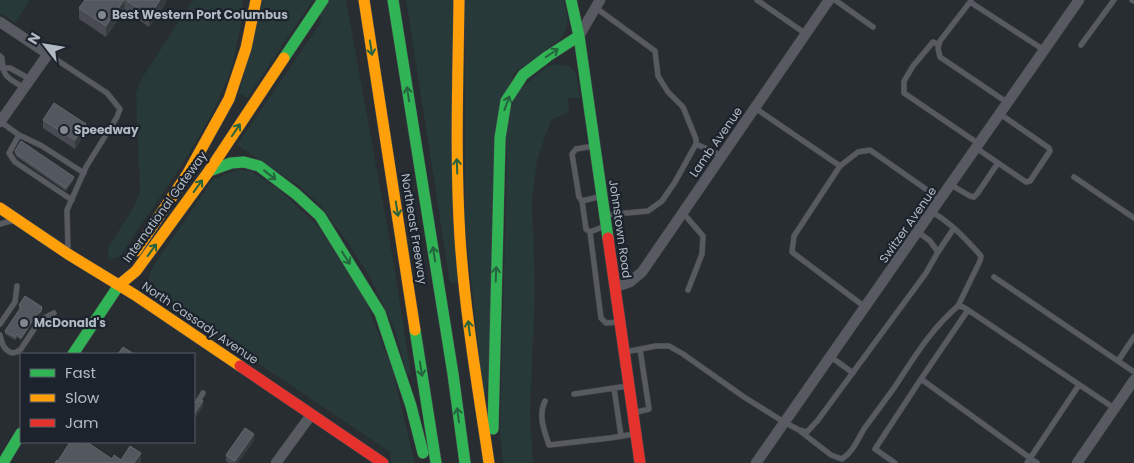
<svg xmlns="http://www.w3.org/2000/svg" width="1134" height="463" viewBox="0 0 1134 463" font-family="Poppins,sans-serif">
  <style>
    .green { fill: #283939 }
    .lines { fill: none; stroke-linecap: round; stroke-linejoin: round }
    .lane-casing { stroke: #46494d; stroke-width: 6 }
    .street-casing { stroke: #46494d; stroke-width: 11 }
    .fast-casing { stroke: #46494d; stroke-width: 12 }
    .slow-casing { stroke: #46494d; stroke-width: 12 }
    .jam-casing { stroke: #46494d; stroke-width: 12 }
    .lane { stroke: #575b61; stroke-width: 5 }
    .street { stroke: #575b61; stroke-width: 10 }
    .fast { stroke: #30b455; stroke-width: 11 }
    .slow { stroke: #ff9f0a; stroke-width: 11 }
    .jam { stroke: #e5322d; stroke-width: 11 }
    .wall { fill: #484c52 }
    .shaded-wall { fill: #363b40 }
    .building { fill: #53585e; stroke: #62676e }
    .oneway { stroke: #25643e }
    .poi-dot { fill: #818890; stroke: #1c232c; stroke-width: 2 }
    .labels { text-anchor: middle; stroke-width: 4.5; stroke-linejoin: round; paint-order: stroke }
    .poi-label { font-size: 12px; font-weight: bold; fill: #b1b9c3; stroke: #1c232c; text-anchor: start }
    .street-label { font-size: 12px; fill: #b1b9c3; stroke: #1c232c }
  </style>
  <rect width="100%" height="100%" fill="#282d32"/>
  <!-- green -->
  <path class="green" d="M0,0H30L15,23L0,13Z
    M193,0H243L241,23L232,68L213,112L184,162L120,256L109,260L108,248L135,205L140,192L136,93L140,81Z
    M263,0H313L247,98L239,93Z
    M317,0H346L393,259L411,374L407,375L395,331L370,277L348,243L320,205L299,186L237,145L321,22Z
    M406,0H454L458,282L450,283Z
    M465,0H564C567,18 572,25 559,40L513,74L487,394H483L465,223Z
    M557,64L569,66L576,73L580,98H568L569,112L551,120L537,160L532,202L535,290L530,415L533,463H503L500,434L508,116L518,91L546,67Z
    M237,170L251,171L280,190L318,226L364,297L392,368L415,463H391L390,452L375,442L154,293C147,284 147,279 152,268L213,179Z"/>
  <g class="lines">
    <!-- lane casing -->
    <g class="lane-casing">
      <path id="lane" d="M757,0L806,34
        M835,0L873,27
        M971,0L970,2L1044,50
        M1132,0L1134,1
        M970,2L940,41L938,48L940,57L1008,103
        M596,8L655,51L658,76L668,92L683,107L696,139V144
        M939,45L933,42L913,66L904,81V93L979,144
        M1081,45L1114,0
        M48,54L107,93L120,109L117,117L86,167L67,210L68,252
        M0,56L2,58C3,79 8,77 24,88
        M2,68H10L30,79
        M755,108L840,166
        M1,122L19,135L42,146L84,173
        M19,135L9,153L15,162L72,200
        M594,146L576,149L572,154L579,197L582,201L602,196
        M976,148L1026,182L1030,181L1050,151L1049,148L1000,114
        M1074,177L1134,218
        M951,185L970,196L974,197L977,194L998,163
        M582,201L586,229L590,232L605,226
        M932,212C951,223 966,239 981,256L980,261L958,306
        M683,213L703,236L702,254L688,290
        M605,215L648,211L662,201L675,182L696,144L722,156
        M0,224L14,220
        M590,232L601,318L606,323L619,322
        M938,252L954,228
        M994,277L1134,372
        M865,307L792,252L794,236L840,166L858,152L870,150L940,199
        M0,324L15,302L17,286
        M0,335C2,343 3,350 12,353L17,352L21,349L40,320L54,313
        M625,352L656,346H669L683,354L744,397L784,422L799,430L807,432L818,420L926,273L938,252L930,241L918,232
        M831,357L853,373
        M1118,361L1134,337
        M921,379L1037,463
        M614,388L621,436
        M574,394L628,386
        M545,401C538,416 544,430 549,445L610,438L635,434
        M197,403L203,393
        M633,413L649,409L640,349
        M800,431L831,455L842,459C854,451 857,440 864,429C874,415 884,402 894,388C913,359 931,329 958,306L963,307L968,310
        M895,463L875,449L921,379L968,310L1114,408
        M1027,463L1079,385"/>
    </g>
    <!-- street casing -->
    <g class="street-casing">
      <path id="street" d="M0,22L48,54L0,122
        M579,36L600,0
        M615,287L630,282L642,272L829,0
        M276,463L311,415
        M756,463L1079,0
        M1077,463L1134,380"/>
    </g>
    <!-- fast casing -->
    <g class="fast-casing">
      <path id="fast" d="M393,0L453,374L465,463
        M571,0L579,36L608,238
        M284,58L323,0
        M209,171L231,163L244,162L259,166L296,194L320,216L380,313L411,406L423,453
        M415,330L436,463
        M73,354L119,285
        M493,429L500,138L506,101L523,75L548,56L579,36
        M3,463L21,433"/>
    </g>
    <!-- slow casing -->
    <g class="slow-casing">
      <path id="slow" d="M364,0L415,330
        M459,0C458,79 455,159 460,238C465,314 478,388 489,463
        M0,208L68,254L135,295L240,366
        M136,251L188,173L229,99L246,48L256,0
        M119,285L136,271L209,171L284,58"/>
    </g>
    <!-- jam casing -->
    <g class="jam-casing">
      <path id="jam" d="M608,238L640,463
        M240,366L383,463"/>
    </g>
    <!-- lane -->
    <use href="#lane" class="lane"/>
    <!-- street -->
    <use href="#street" class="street"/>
    <!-- fast -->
    <use href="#fast" class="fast"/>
    <!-- slow -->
    <use href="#slow" class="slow"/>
    <!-- jam -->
    <use href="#jam" class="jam"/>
  </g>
  <!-- wall -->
  <path class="wall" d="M85,0H166V3L149,27L125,10L106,37L79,19V8Z
    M43,120L86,132L75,149L43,128Z
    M15,151L74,180L66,191L17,157L15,154Z
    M19,305L42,307V312L40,315L36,318L21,340L17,337L15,340L5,334V331L20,309L19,308Z
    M254,440L238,463H229L226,461V455Z"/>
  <!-- shaded-wall -->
  <path class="shaded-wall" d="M124,0L125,10L106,37V26Z
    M160,0H166V3L149,27V16Z
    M86,124V132L75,149V140Z
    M74,177V180L66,191V188Z
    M42,307V312L40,315L36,318L21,340V338Z
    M203,401V407L194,420V414Z
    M254,434V440L238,463H235V461Z
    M141,453V463H134Z"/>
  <!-- building -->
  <path class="building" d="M85,0H124L106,26L79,8Z
    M126,0H160L149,16Z
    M54,103L86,124L75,140L43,120Z
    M21,141L74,177L66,188L17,154L15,151Z
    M25,296L42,307L41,308L42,309L40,312L36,315L21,338L17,334L15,337L5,331L21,307L19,305Z
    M123,347L134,354H118Z
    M194,400V401L197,402L201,400L203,401L194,414Z
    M245,428L254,434L235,461L226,455Z
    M70,442L74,443V442H80L85,445L87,442L112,459L114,455L121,460L130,446L141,453L134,463H55L57,460L58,461Z"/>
  <!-- one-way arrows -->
  <defs><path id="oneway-shaft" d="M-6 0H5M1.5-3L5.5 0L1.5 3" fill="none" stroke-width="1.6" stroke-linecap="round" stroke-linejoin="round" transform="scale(1.25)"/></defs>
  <g class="oneway">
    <use href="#oneway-shaft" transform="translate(371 48) rotate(81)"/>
    <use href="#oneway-shaft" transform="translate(552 53) rotate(-34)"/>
    <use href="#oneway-shaft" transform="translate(408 94) rotate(-99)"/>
    <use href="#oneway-shaft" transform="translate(507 103) rotate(-70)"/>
    <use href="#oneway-shaft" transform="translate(236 130) rotate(-56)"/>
    <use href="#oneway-shaft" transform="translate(457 166) rotate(-92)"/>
    <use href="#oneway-shaft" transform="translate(270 175) rotate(38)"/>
    <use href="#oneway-shaft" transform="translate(198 186) rotate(-54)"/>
    <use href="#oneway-shaft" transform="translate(397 209) rotate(81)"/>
    <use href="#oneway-shaft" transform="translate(152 250) rotate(-54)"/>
    <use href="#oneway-shaft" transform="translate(434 254) rotate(-99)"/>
    <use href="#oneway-shaft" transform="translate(346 258) rotate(58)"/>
    <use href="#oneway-shaft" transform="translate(496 274) rotate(-88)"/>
    <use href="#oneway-shaft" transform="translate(469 328) rotate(-97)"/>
    <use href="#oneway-shaft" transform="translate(421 369) rotate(81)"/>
    <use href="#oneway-shaft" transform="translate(458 415) rotate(-98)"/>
  </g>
  <!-- markers -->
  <g class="poi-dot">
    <circle cx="102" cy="15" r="5"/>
    <circle cx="64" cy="130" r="5"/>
    <circle cx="24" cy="323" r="5"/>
  </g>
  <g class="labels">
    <!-- poi labels -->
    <g class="poi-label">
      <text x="112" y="19">Best Western Port Columbus</text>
      <text x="74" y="134">Speedway</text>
      <text x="34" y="327">McDonald's</text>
    </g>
    <!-- street labels -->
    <g class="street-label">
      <text transform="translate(716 142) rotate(-55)" y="4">Lamb Avenue</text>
      <text transform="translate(165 207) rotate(-54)" y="4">International Gateway</text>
      <text transform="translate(908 225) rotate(-55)" y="4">Switzer Avenue</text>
      <text transform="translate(414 229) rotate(81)" y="4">Northeast Freeway</text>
      <text transform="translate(620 229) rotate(82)" y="4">Johnstown Road</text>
      <text transform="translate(200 323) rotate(34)" y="4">North Cassady Avenue</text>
    </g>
  </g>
  <!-- legend -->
  <rect x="20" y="353" width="175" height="90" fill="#1c232c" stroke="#585f68"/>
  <rect x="30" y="369" width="25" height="8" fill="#30b455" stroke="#585f68"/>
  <text x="65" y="378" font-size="15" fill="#b1b9c3">Fast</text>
  <rect x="30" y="394" width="25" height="8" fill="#ff9f0a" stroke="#585f68"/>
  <text x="65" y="403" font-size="15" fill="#b1b9c3">Slow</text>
  <rect x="30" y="419" width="25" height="8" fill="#e5322d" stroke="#585f68"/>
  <text x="65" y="428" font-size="15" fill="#b1b9c3">Jam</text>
  <!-- north arrow -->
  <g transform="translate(45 45) rotate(301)" stroke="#1c232c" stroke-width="4" paint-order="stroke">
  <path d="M0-4L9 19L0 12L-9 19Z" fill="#b1b9c3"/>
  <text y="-8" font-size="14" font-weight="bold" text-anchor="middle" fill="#b1b9c3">N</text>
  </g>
</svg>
